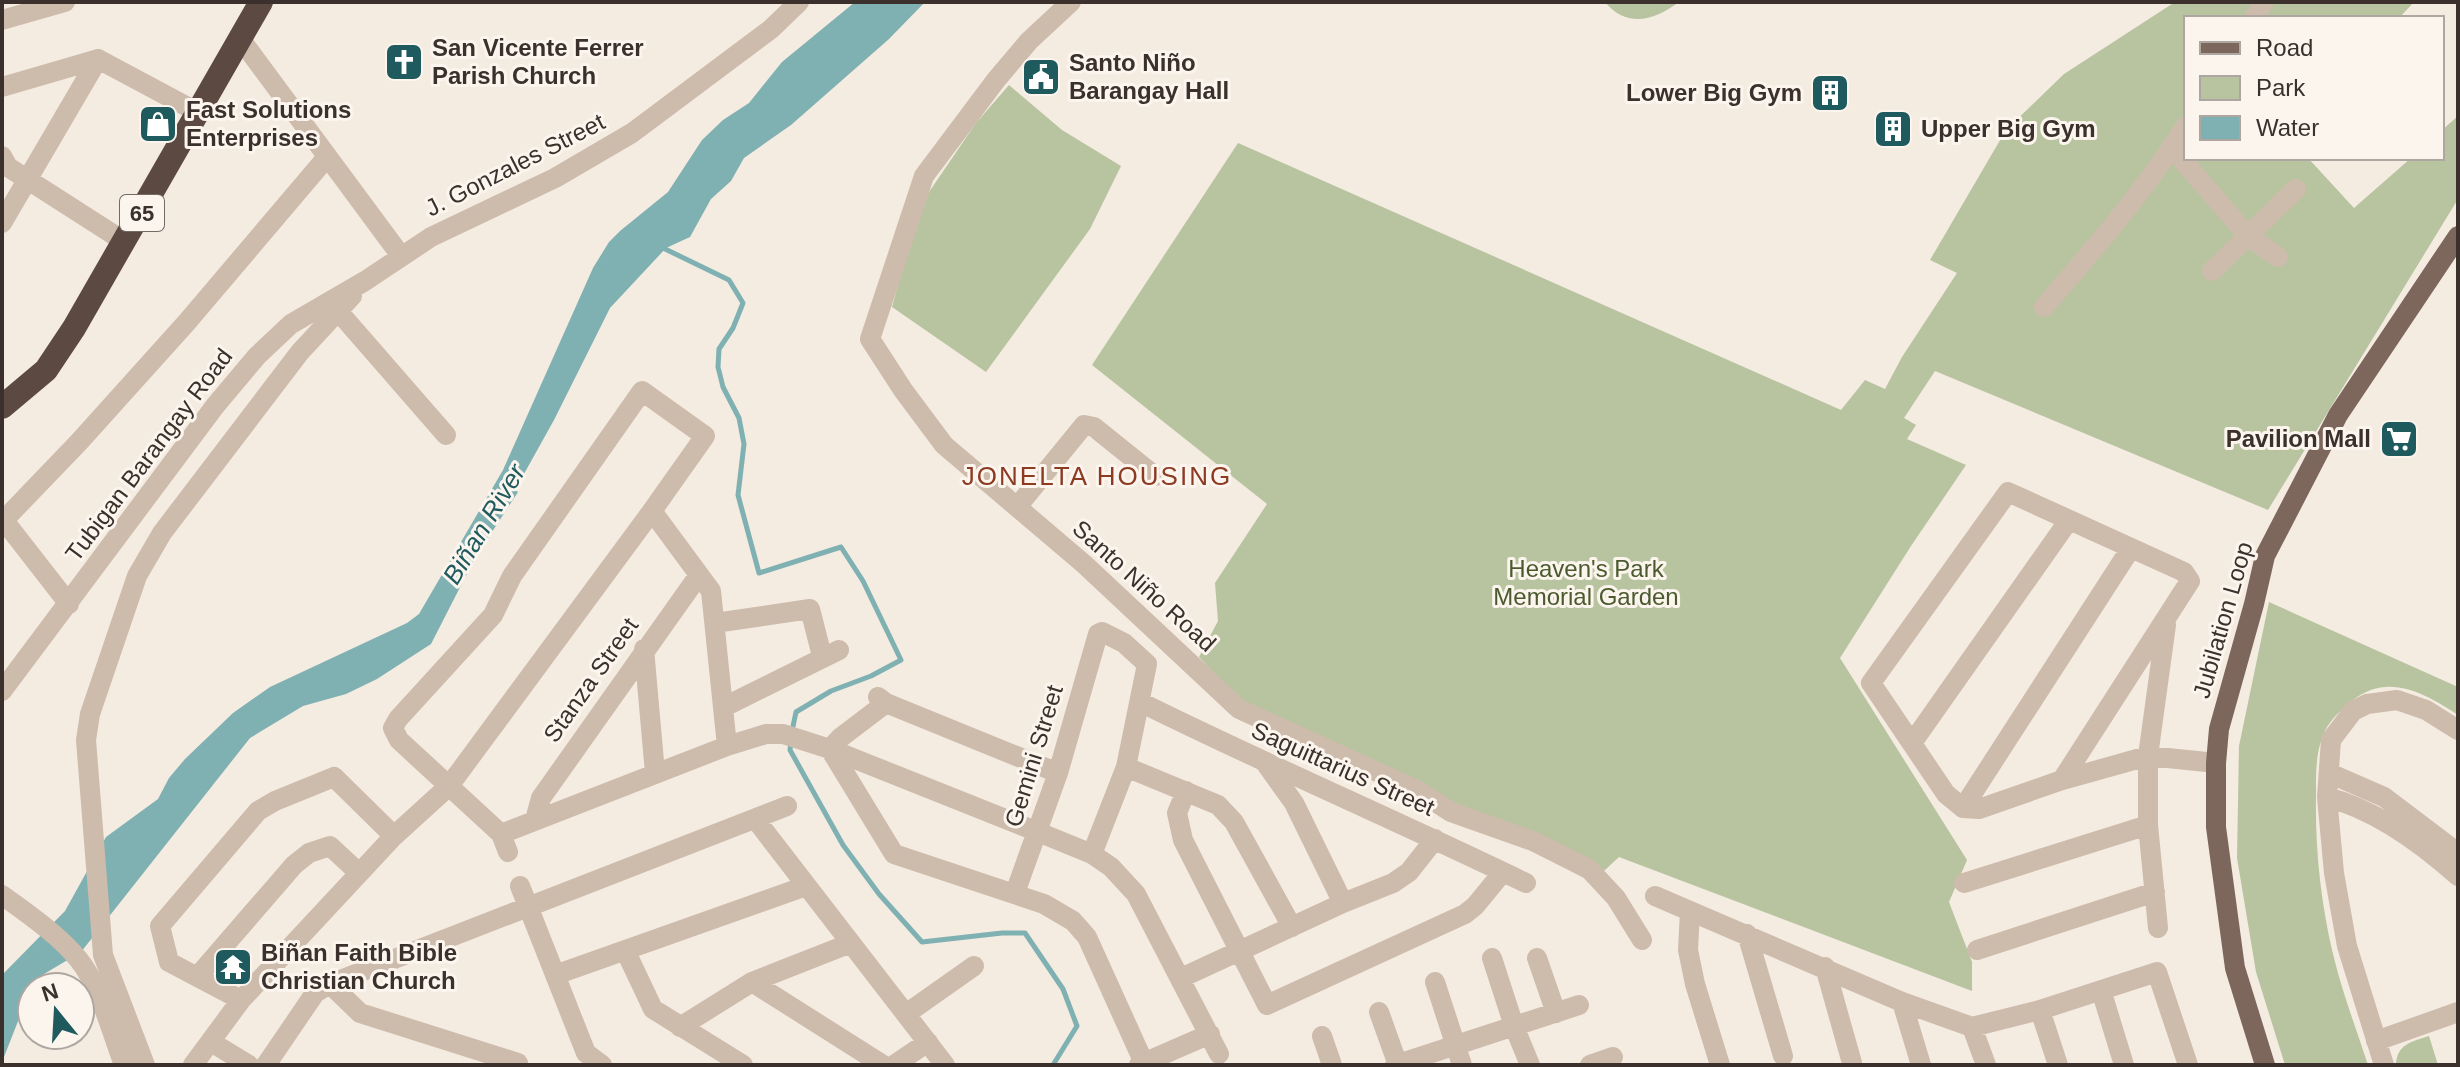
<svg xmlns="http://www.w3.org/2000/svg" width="2460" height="1067" viewBox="0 0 2460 1067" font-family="Helvetica,sans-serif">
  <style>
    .green { fill: #b8c4a0 }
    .water { fill: #7fb0b2 }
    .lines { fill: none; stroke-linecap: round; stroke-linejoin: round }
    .stream { stroke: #7fb0b2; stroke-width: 5 }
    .minor { stroke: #cdbbac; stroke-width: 20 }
    .major { stroke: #7d675c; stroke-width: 20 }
    .highway { stroke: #5c4a42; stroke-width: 24 }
    .labels { text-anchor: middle; stroke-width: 6; stroke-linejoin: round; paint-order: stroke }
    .shield { fill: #fbf5ee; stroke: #756b66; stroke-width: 2 }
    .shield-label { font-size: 22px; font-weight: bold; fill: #3b302b }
    .poi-label { font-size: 24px; font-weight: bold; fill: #3b302b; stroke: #fbf5ee; text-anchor: start }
    .street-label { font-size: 24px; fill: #3b302b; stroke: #fbf5ee }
    .park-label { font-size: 24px; fill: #4a5a2e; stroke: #fbf5ee }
    .neighbourhood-label { font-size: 26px; letter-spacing: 2px; fill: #8c3b22; stroke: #fbf5ee }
    .water-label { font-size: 26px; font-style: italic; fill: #1f5a5e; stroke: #fbf5ee }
  </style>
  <rect width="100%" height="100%" fill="#f4ebe1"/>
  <!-- green -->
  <path class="green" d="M1605,2H1679C1655,20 1627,29 1605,2Z
    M2175,2H2414L2399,18H2186V158H2308L2354,208L2411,158H2442V130L2458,116V199L2268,510L1935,371L1904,418L1916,425L1907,439L1966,465L1911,546L1840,658L1967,860L1949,902L1972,962V991L1619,857L1592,882L1239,699L1199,657L1218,621L1215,583L1267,504L1092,365L1238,143L1841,410L1865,380L1885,389L1902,357L1957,273L1930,260L2006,130L2064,74Z
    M1009,85L1062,130L1121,166L1090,229L986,372L892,307L908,248L929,192L976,123Z
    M2269,602L2458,687V715C2426,694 2389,672 2353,700C2343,709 2331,718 2325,731C2315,752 2316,775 2316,797C2315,849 2321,904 2333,954C2342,992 2356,1028 2368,1065H2285L2256,972L2237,858L2239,746Z
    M2429,1036L2438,1065H2396C2397,1044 2411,1042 2429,1036Z"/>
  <!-- water -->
  <path class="water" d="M855,2H925L889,39L791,125L744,158L731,181L711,199L690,237L666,248L610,308L554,420L515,490L518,492L475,558L431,644L377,679L346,694L303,706L250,738L81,952L44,974L37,987H32V995L24,1006L2,1062V975L65,911L106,837L158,799L169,778L185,759L233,713L270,687L407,623L419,614L503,470L593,268L609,242L620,231L668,192L702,140L723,120L749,103L782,62Z"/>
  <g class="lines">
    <!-- stream -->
    <path class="stream" d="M661,247L729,280L743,303L733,328L719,349L718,367L723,387L739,418L744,444L738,495L759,573L841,547L863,581L901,660L871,676L831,691L796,712L792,731
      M791,741L790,750L843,845L879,894L922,942L1002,933H1025L1063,989L1077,1026L1053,1065"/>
    <!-- minor -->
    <path class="minor" d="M1071,2L1029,41L996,80L924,176L870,339L903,390L944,445L1084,564L1239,709L1417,790L1451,812L1533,841L1589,869L1616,898L1642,940
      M2254,18L2264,2
      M2,20L65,2
      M239,37L401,256
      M2,87L98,59L199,113
      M2172,148L2248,236L2278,257
      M2,156L8,167L125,242
      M2,223L98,59
      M2212,271L2296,189
      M2044,307C2094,249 2145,190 2186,126
      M338,311L446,435
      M1017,507L1084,425L1094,427L1155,476
      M652,511L711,591L727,746
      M2,518L69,604
      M4,520L79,442L187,322L327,157
      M715,623L810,609L822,656
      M644,649L655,773
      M2,691L215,406L257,356L291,324L365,281L431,237L555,178L632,133L771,29L799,2
      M878,697L886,703L1058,773
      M1140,702C1267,765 1398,821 1526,883
      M724,707L839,650
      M1912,743L2069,520
      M830,749L894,854L1044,904L1073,921L1087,937L1144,1063
      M830,749L840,738L886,703
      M1266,764L1294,803L1343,903
      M1126,767L1218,805L1234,822L1292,927
      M2329,773L2384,797L2458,853
      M2062,780L2190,581L2184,572L2008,492L1871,683L1946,794L1963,808L1979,809L2062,780L2148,756L2216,763
      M1186,791L1177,813L1183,840L1267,1005L1465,914L1475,906L1503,872
      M2327,797C2376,810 2421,843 2458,876
      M1963,808L2131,548
      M535,820L541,798L699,575
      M756,820L945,1065
      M501,834L727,746L766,734H783L830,749L1038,832L1092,854L1111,867L1136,894L1219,1054
      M1964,883L2148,825
      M520,886L586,1053L602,1065
      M1015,893L1058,773L1098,634L1102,632L1124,643L1147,664L1126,767L1092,854
      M2,895C28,914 59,935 79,960C100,986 112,1034 124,1065
      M1655,896L1902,1002L1972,1027L2040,1010L2157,972L2188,1065
      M1690,911L1688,950L1695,984L1720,1065
      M2158,928L2148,825V756L2166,625
      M1747,934L1783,1056
      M1977,950L2155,892
      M626,952L653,1009L743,1065
      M1492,958L1514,1026L1530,1065
      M1537,958L1556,1013
      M1825,967L1852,1063
      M555,975L806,886
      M197,977L294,865L309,853L330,846L359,873
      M1181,978L1343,903L1393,883L1409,872L1435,839
      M752,982L883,1065
      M1435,982L1462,1065
      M330,984L360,1013L518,1063
      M2101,990L2124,1065
      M241,1000L169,962L160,926L258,811L275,801L334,777L394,836
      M1902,1002L1921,1065
      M2040,1010L2058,1065
      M1379,1012L1398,1065
      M906,1014L974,966
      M680,1027L752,982L851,943
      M1972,1027L1986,1065
      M1322,1036L1332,1065
      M2376,1041L2458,1012
      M211,1042L249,1065
      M145,1065L103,955L86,740L90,714L137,576L162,533L300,352L352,296
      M193,1065L241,1000L394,836L449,786L652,511L705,436L642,391L512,576L493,615L398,719L393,728L399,740L501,834L508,852
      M266,1065L315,993L330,984L787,806
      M894,1065L928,1042
      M1139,1065L1210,1034
      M1395,1065L1579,1005
      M1590,1065L1613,1057
      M2384,1065L2347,946L2334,873L2327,797L2331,740L2353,711L2367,704L2397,700L2426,710L2458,730"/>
    <!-- major -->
    <path class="major" d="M2265,1065L2235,968L2216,827V763L2219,729L2254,604L2265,556L2338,415L2458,236"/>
    <!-- highway -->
    <path class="highway" d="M2,407L46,370L74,328L261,2"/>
  </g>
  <!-- icons -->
  <defs>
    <g id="church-square" transform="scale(2)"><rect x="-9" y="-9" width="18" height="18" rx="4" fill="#1f5a5e" stroke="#fbf5ee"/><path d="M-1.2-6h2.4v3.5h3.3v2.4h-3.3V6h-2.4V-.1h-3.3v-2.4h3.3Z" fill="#fff"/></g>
    <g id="civic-square" transform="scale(2)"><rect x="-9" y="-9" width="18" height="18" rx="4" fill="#1f5a5e" stroke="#fbf5ee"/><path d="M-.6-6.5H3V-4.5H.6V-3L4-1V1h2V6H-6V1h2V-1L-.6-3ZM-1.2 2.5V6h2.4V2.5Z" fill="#fff"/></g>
    <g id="building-square" transform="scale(2)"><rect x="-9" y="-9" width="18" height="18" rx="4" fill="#1f5a5e" stroke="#fbf5ee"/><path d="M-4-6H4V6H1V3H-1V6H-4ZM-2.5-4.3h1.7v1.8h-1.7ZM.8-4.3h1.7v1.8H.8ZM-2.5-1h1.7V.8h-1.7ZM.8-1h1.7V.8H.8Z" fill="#fff"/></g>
    <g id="shop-square" transform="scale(2)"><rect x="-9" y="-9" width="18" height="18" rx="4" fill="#1f5a5e" stroke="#fbf5ee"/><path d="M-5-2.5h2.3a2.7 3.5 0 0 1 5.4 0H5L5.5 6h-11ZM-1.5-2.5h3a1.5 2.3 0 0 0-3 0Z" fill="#fff"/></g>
    <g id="supermarket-square" transform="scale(2)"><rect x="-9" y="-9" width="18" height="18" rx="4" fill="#1f5a5e" stroke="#fbf5ee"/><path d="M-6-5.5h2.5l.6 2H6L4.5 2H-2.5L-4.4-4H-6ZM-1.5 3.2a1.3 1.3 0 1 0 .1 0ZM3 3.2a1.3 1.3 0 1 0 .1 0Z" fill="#fff"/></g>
    <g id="temple-square" transform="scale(2)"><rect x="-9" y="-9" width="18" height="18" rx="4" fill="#1f5a5e" stroke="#fbf5ee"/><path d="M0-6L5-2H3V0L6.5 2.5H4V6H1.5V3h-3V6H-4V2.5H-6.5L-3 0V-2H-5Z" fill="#fff"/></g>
  </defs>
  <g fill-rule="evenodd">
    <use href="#church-square" x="404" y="62"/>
    <use href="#civic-square" x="1041" y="77"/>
    <use href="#building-square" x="1830" y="93"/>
    <use href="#shop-square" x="158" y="124"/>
    <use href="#building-square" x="1893" y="129"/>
    <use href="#supermarket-square" x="2399" y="439"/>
    <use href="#temple-square" x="233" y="967"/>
  </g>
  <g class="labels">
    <!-- shield labels -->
    <rect class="shield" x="120" y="195" width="44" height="36" rx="6"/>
    <g class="shield-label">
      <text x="142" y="221">65</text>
    </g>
    <!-- poi labels -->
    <g class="poi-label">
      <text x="432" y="56">San Vicente Ferrer<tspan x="432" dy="28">Parish Church</tspan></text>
      <text x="1069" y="71">Santo Niño<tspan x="1069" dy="28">Barangay Hall</tspan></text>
      <text x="1802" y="101" text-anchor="end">Lower Big Gym</text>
      <text x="186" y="118">Fast Solutions<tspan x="186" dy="28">Enterprises</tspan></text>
      <text x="1921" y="137">Upper Big Gym</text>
      <text x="2371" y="447" text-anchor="end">Pavilion Mall</text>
      <text x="261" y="961">Biñan Faith Bible<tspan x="261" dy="28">Christian Church</tspan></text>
    </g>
    <!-- street labels -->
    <g class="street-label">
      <text transform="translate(515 165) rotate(-27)" y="8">J. Gonzales Street</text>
      <text transform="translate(149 455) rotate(-53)" y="8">Tubigan Barangay Road</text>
      <text transform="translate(1144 586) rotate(42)" y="8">Santo Niño Road</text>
      <text transform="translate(2223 620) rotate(-74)" y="8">Jubilation Loop</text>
      <text transform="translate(591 680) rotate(-55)" y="8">Stanza Street</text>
      <text transform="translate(1034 756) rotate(-73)" y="8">Gemini Street</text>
      <text transform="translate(1343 769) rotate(24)" y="8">Saguittarius Street</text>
    </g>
    <!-- park labels -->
    <g class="park-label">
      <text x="1586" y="577">Heaven's Park<tspan x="1586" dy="28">Memorial Garden</tspan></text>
    </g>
    <!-- neighbourhood labels -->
    <g class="neighbourhood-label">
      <text x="1097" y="485">JONELTA HOUSING</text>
    </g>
    <!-- water labels -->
    <g class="water-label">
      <text transform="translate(484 524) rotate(-59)" y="9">Biñan River</text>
    </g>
  </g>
  <!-- border -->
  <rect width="2460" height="1067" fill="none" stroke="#3b302b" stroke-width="8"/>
  <!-- legend -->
  <rect x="2184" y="16" width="260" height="144" fill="#fbf5ee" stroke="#aea6a0" stroke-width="2"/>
  <rect x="2200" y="42" width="40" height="12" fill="#7d675c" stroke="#aea6a0" stroke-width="2"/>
  <text x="2256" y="56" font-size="24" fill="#3b302b">Road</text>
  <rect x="2200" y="76" width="40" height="24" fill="#b8c4a0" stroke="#aea6a0" stroke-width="2"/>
  <text x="2256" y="96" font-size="24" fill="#3b302b">Park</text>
  <rect x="2200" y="116" width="40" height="24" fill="#7fb0b2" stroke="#aea6a0" stroke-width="2"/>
  <text x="2256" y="136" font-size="24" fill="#3b302b">Water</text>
  <!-- north arrow -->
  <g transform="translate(56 1011) rotate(342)"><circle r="38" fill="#fbf5ee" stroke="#aea6a0" stroke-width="2"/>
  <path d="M0-6L14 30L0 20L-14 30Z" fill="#1f5a5e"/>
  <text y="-12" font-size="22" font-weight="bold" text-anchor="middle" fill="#3b302b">N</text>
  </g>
</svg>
